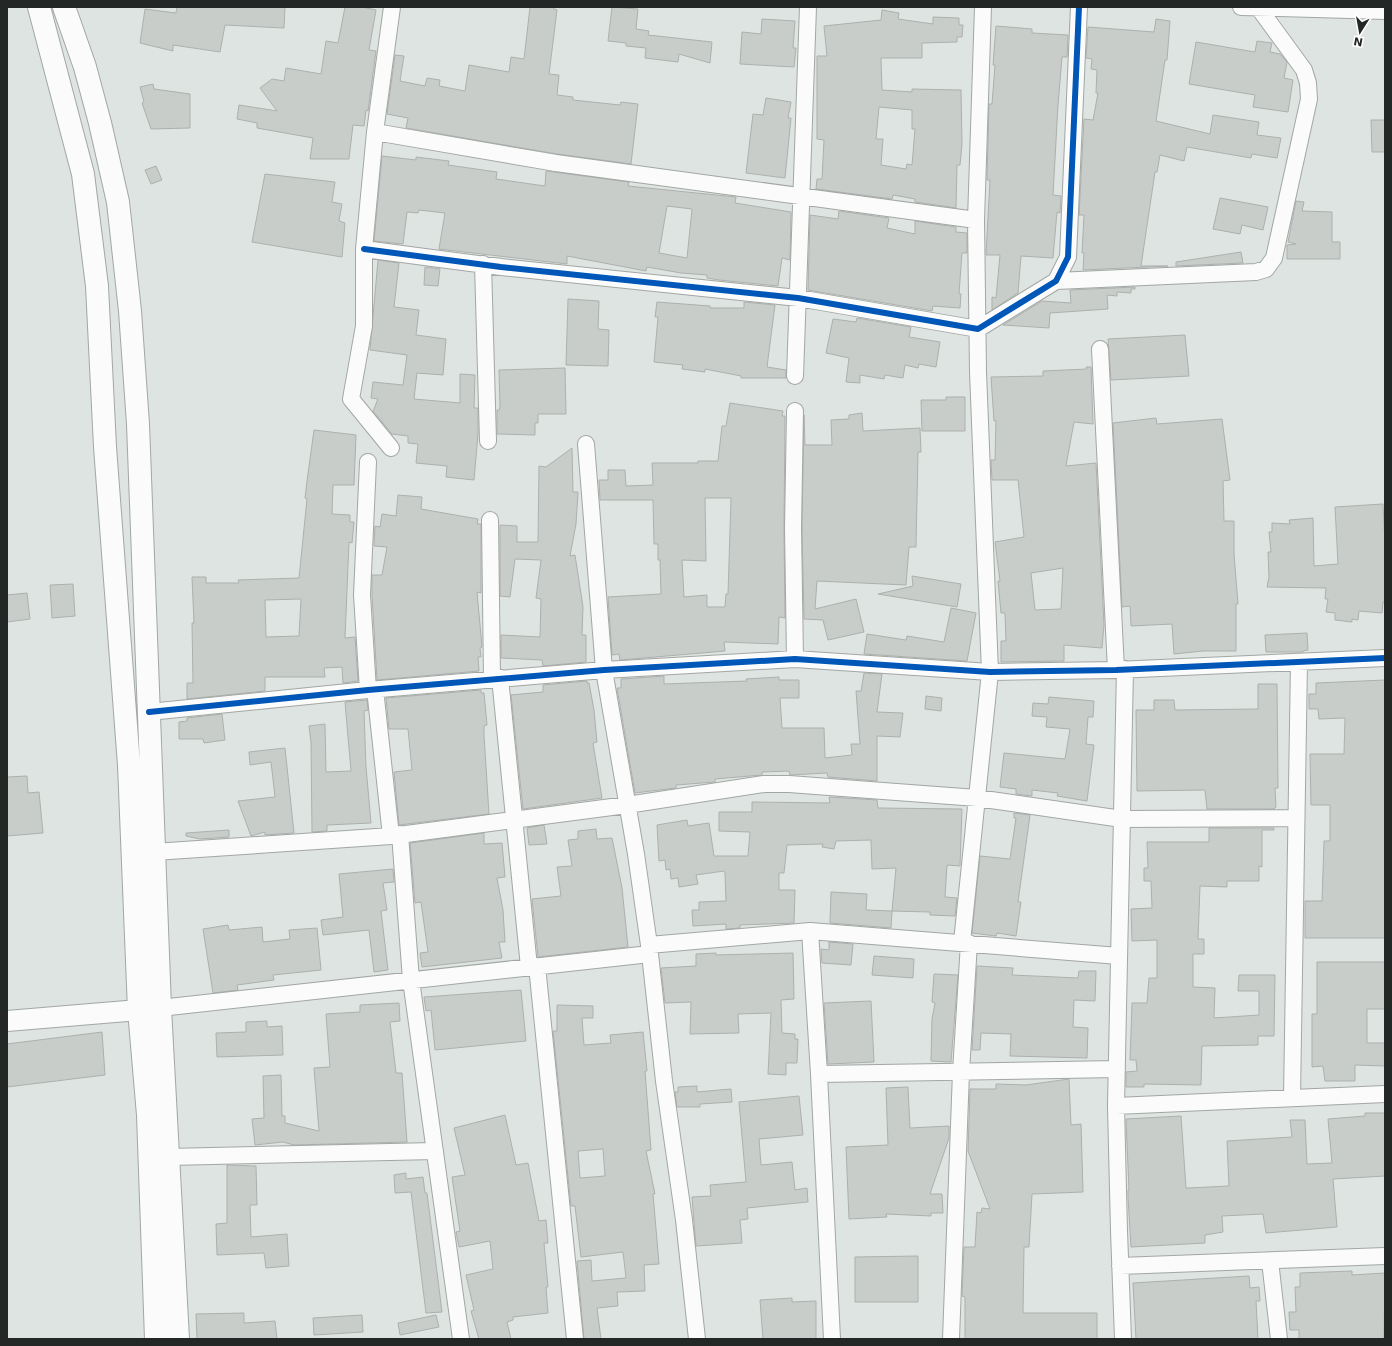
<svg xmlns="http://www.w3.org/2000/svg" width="1392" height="1346" viewBox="0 0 1392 1346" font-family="'DejaVu Sans',sans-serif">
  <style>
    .building { fill: #c9cdca; stroke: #adb1ae; fill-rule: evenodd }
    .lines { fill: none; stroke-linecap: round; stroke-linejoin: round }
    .minor-casing { stroke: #a2a7a4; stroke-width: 18 }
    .tertiary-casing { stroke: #a2a7a4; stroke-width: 22 }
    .secondary-casing { stroke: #a2a7a4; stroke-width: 24 }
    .minor { stroke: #fafbfa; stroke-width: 16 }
    .tertiary { stroke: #fafbfa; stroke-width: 20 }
    .secondary { stroke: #fafbfa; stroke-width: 22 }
    .cycleway-casing { stroke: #fff; stroke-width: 8 }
    .cycleway { stroke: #0057b8; stroke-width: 6 }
  </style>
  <rect width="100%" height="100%" fill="#dee4e1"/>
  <!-- building -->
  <path class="building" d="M177,7H285L284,28L225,25L220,52L173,45V51L140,43L145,9L176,13Z
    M345,7H362L376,10L369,50L376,51L368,111L366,110L364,126L353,125L349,159H310L313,138L257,128V123L237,119L239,105L277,111L260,88L272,79L284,81L286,68L321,74L326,41L338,43Z
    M530,7H554V9L557,10L549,74L559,75L557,95L573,97V100L620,105L621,102L638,104L631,164L557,154L406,128L408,118L387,114L395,55L404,56L400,81L425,86L427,78L440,80L439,86L465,91L469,65L509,72L511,57L524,59Z
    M612,7L638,9L636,29L649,31L648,35L712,42L710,63L679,54L678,62L645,58L646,48L626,46V43L608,41Z
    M882,10L899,13L898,19L933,24V17L959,18V25H963L962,37H957V42L922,43V58H881L882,90L912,92V89L961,90L962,144L960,165H957L956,208L915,202V199L893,195L892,199L816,189L817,179H822L824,140L817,139V56H827L824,26L881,20ZM879,107L912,110V129H915L912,165L907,164L906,169L881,165L883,139H876Z
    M762,19L795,21L793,48H796L794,67L740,64L742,32L761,34Z
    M1156,19L1170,21L1167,60H1165L1156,121L1210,134L1213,115L1259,122L1257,135L1281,138L1277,158L1252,154L1251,158L1187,147L1184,161L1160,155L1157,172H1155L1141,266H1168L1083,270L1084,253H1082L1084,215H1079L1084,119L1093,120L1098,93H1096L1097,70L1091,69L1092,59L1086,58L1088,27L1154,32Z
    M996,26L1032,29V33L1068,35L1067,57H1062L1058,105L1053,195L1061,196L1060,213L1057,212L1053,258L1021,256L1018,293L992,310V297L996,298L1000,255H986L990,180H987L989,104H992L995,65H993Z
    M1257,41L1272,43L1270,52L1280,54L1287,62L1284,78L1293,80L1288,112L1253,107L1255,95L1189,84L1196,42L1255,52Z
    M153,84L154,89L190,94V128L151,129L142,103L144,102L140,87Z
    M766,98L791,102L788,118H791L785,178L746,173L753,114L763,115Z
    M1371,120H1385V152H1372Z
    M382,156L416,160V157L449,161L448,165L497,172L496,179L545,186L546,171L629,182L628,186L736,197L735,203L791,212L790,260L782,258L778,286L719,280L707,278V275L681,273L647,267L646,271L567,256V264L439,249L445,213L419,210L418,213L407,212L403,244L374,241ZM667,206L692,209L687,258L659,253Z
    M156,166L162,180L151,184L145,170Z
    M265,174L335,182L332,202L342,204L339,221L345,223L342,257L252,242Z
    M1220,198L1268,207L1263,230L1242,225L1240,234L1213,229Z
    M1296,201L1304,202L1302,211L1332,212V242H1340V259H1287V245L1296,244L1288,242Z
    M839,211L889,218L887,228L915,234V221L956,227V232L967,233V253H962L959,294H961L960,308L933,306L932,311L808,290L810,215L838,219Z
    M1241,252L1243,263L1176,266V262Z
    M378,260L399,263L394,307L419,310L416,335L446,339L443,375L417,373L414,399L460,403V374L475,375L474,408H478V434L474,480L446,477L447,466L416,463L418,444L408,443V436L392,434L373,411L378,399L371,398L373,382L403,385L407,355L370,350Z
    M425,267L440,269L438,286L424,285Z
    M1135,287V289H1131V293L1117,292V296L1107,295L1108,309L1050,313L1049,328L1003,325L1042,301L1071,303L1070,290Z
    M568,299L599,301L598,329L609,330L608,366L566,365Z
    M657,302L710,306V308H744V302L775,305L767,367L786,370V378H741V376L705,369V372L682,369L683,365L654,362L658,317H655Z
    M857,318L911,327L909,337L940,342L936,367L919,364L918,368L905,365L903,378L885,375L884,379L860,375V383L846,382L849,358L826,353L833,319L856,322Z
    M1185,335L1189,376L1111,380L1108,339Z
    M1086,367H1091L1093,424L1074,422L1066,466L1096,463L1104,625L1102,648L1064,645V661L1001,662V641H1006L1005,613H1001L998,581H1000L995,542L1024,537L1018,480H992L991,460H995L996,421H994L991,377L1043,376V371L1087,369ZM1063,568L1061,609L1035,610L1031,573Z
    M565,368L566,414H538V423H535V435L497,434V410H499L500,407L499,370Z
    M946,397H965V431H922L921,400H946Z
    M730,403L783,411L782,416H785L784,528L785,618L779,617L778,644L724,642L725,651L620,660L619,654L612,655L608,597L661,594L660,560H658V544H654L653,500H600L599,480H608V470H625L626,486L653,485L652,463H698V461H718L722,426H726ZM705,498H731L728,594H726L725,607H707V595L684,597L682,560L706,561Z
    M862,413L863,431L920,428L921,452H918L916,547H909L906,585L817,581L815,609L856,599L864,632L828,640L823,620L804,619L802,528L804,415L805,445H832L831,420L849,419V415Z
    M1156,418L1157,424L1222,419L1230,480L1223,481L1224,521H1234V554L1238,604H1236V651H1203L1174,654L1172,624L1131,626L1130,606L1122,607L1113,423Z
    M314,430L356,435L354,485H333L332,514L350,515V522H354L352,543L349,542L345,638L355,637L358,681L343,683L342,667L324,668L325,677H265V691L187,699V683H193L192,623H194L192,577H206V583H239L238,580L299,578L307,499L305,498L307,481ZM301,599L299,636L266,637L265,600Z
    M572,448L573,492H578L576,524L570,556L575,555L583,607L582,635H586V662L543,666L542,660L501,658V635L540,637L541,599L536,598L541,560L515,559L510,597L500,596V525L517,526V542H538L539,466L546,467Z
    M398,495L422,497L421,509L478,519L477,524H481V593L477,592L482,647L480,648L481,657H478L479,671L377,680L372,595V575H382L387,547L374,546L375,526L380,527L382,514L396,516Z
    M1383,504L1385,543V602H1383L1382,613L1359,611L1358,620L1352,619V622L1335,620V613L1326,612L1328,599H1325L1326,588L1267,587L1269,577L1268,552H1271L1269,532H1272V523L1290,524L1289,520L1313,518L1314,566L1338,564L1335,507Z
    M912,576L961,584L957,607L878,594L913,586Z
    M73,584L75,616L52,618L50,585Z
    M27,593L30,619L7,622V595Z
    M951,608L976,613L967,661L864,654L867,634L906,640L907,636L944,642Z
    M1307,633L1308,650L1303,651V652H1266L1265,635Z
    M864,673L882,674L877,712L903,713L900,737L877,736V781L828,777L827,773L790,775L789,771L762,772V775L715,779V782L676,785V788L635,793L617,688H621V679L664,676V684L747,681L746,679L779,677V680H799V698H780L782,728H824L825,758L852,755L851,744H860L856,691H861Z
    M1385,680V938H1305V901H1322L1324,841H1330V805H1311L1310,754H1344L1345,718L1319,719L1318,709H1309V694H1316V683Z
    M587,681V683H589L594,710L597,742L593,743L602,798L523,809L511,695L543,692V685Z
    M1258,684H1277L1278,788H1275L1276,807L1274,809H1207L1205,790L1137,791L1136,710H1154V700H1174L1175,710L1258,709Z
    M481,690V693H484L487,725L484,726V735L489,814L399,825L394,772L412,770L408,729H389L386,698Z
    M926,696L942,698L941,711L925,709Z
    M1049,697L1094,701L1093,717H1088L1086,744L1094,745L1087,801L1057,796L1058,793L1032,790V796L1016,794V789L1000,787L1004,753L1065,759L1070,729L1046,727L1047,717L1032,716L1033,703L1048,704Z
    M367,700L368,710L364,711L366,767L371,823L327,825V831L312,832L311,742L309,726L325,724L326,772L351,771L345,702Z
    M222,714L225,740L204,743L203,739H179V722L187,721V718Z
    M285,748L294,833L265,835V832L251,836L238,801L275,797L271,762L250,765L249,752Z
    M27,776L28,793L39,792L43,833L7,836V777Z
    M829,797L877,800L878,808L962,809L960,866L947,865L945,897L957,898L955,916L930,915V912L892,911L896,868L872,869L871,840L836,841L834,849L822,847L823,844L787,845L784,873H779V890H795L794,923L740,925V928L726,929V924L693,926L692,910H699V902L726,901L725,873L724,871L696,875L698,884L679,887L678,878L671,879L670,869L666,870L665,860L659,861L657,825L687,820L688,826L709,823L714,856H748L750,832L719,831V812H752V802L830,803Z
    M1014,813L1030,815L1018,902H1021L1016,936L997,933L996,936L972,933L980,856L1010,859L1016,818H1014Z
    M544,825L547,844L529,845L527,828Z
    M1209,828H1274V830H1262V867L1259,866V881H1227V887L1200,886L1198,939H1204V954H1193V987L1215,988L1214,1018L1259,1015V991H1238L1239,975H1275L1274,1036H1258V1045L1202,1046L1201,1085L1144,1084V1087H1126V1072L1137,1071L1136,1060H1130L1132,1003H1147L1149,978H1157V940L1132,941L1131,909L1152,908L1151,881H1144V868H1148L1147,842H1209Z
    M596,829L597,839L612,838L622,888L628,947L538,957L532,899L561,896L557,867L572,866L568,840L578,839V831Z
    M229,830V837L200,839L186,836V833Z
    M484,833V844L502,843L505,877L497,878L503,910L505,942H499L502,958L422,967L420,953L428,952L421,902L415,903L410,843Z
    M393,869L394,882L383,883L387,910L381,911L388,970L374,972L369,930L323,935L321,920L343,917L339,874Z
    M831,892L867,894L866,910L892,911L891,928L830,923Z
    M228,925L229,930L262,927L263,942L290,939L289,930L317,928L321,970L273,975L274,980L237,985L238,990L213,993L203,929Z
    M829,942L853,944L851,965L822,963L821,949L829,950Z
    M716,953V955L793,953L794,999L781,1000L782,1033L795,1034V1039H798L797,1063H786V1075L768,1074L771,1013L738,1014L739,1033L690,1034L691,1002L665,1003L661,968L696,966V954Z
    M874,956L914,959L913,978L872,975Z
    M1317,962H1385V1009H1367V1043H1385V1066L1355,1065V1081H1325L1323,1066L1312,1067V1014H1317Z
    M977,966L1013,968L1012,975L1078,978L1079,971H1096L1095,1001L1074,1000L1073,1027L1088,1028L1087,1058L1010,1056L1011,1034L981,1033L980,1050H972Z
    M934,974L958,975L951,1062L931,1061L932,1019L935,1003L932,1002Z
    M521,990L526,1041L435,1050L431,1010L426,1011L424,997Z
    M871,1001L874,1062L828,1064L824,1003Z
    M399,1003L400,1021L390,1022L396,1073H402L407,1142L294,1145L283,1142L255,1145L252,1119L264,1118L263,1076L281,1075L282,1116H285V1123L319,1131L314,1068L330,1067L326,1014L360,1012V1005Z
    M557,1005L593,1006V1018H582L584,1045L611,1043L610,1035L643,1032L647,1071H645L651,1150L646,1151L655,1194H653L659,1264L644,1265L645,1291L617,1292L618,1306L597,1308L601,1339H584L577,1261L591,1260L592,1281L626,1278L623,1252L581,1257L575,1206H571L553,1031H557ZM603,1149L605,1176L580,1178L578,1151Z
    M267,1021V1027L282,1026L283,1055L217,1057L216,1033L246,1032V1022Z
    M102,1032L105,1075L7,1087V1044Z
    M1069,1079L1071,1125L1081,1124L1083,1192L1032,1194L1029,1247H1024L1023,1313H1097V1339H965V1297L962,1296L964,1247H975L977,1212L981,1213L982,1208L990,1209L968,1151L970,1089H996V1084L1026,1085Z
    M697,1086V1092L731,1089L732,1102L700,1104V1107H677L675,1092H678V1087Z
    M908,1087L910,1128L949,1126V1138L930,1194H942L943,1213H931V1216L886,1214L887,1217L849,1219L846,1147L888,1145L886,1088Z
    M799,1096L803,1135L759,1139L761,1165L792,1162L795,1190L807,1188L808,1202L747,1208L748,1219L740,1220L742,1243L696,1246L692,1197L711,1196L710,1185L746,1182L739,1102Z
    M1365,1113H1385V1176L1333,1179L1337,1227L1266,1233L1263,1214L1222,1216L1223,1232L1205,1235V1243L1131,1247L1128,1197V1190H1129L1126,1119L1181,1116L1186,1188H1188L1229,1186L1227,1141L1292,1137L1290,1120H1305L1307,1164L1332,1163L1328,1119L1365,1116Z
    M505,1115L516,1165L528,1163L539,1221L546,1220L548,1243H544L548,1287H546L548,1313L513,1317V1320L507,1322L511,1339H479L471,1311L474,1310L466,1275L493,1269L490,1241L459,1247L456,1232L460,1231L452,1177L465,1175L454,1128Z
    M227,1165L256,1166L257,1205H250L251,1237L287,1234L289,1266L266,1268L264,1253L217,1255L216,1224L227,1223Z
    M406,1173V1179L423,1177L425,1193H427L442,1312L426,1313L411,1192L395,1193L394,1175Z
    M918,1256V1302H855V1257Z
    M1352,1271V1275L1385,1273L1384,1339H1299V1330H1290L1289,1312H1296L1295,1287H1300V1273Z
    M1249,1276L1250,1288L1259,1287L1260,1301H1256L1258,1339H1136L1133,1283Z
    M792,1298V1302L816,1301V1339H763L760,1300Z
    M244,1313V1323L275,1321L277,1339H197L196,1314Z
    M362,1315L363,1332L314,1335L313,1318Z
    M436,1315L439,1327L400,1335L398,1323Z"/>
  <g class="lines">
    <!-- minor casing -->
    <g class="minor-casing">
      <path id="minor" d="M1241,7L1385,11
        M375,132L556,163L976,220
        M364,249L501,267L798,298L978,329L1056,281L1068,257L1079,7
        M483,264L488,441
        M1056,281L1256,272L1266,269L1274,258L1309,99L1308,83L1304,70L1258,7
        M1100,349L1116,670
        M795,376L808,7
        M795,411L793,528L795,659
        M586,444L604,670L636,854L649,945L664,1081L684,1220L697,1339
        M391,448L351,399L364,326V249L375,132L392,7
        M368,462L362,595L368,690
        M490,520L492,679
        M500,678L529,967
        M375,689L391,836
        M149,712L368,690L604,670L795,659L990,672L1116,670L1385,658
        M400,834L411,980L461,1339
        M154,852L391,836L627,805L764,784H789L977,798L1122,819L1296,818
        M810,931L819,1074L832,1339
        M962,942L990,672L978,372L976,220L983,7
        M649,945L810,931L1119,956
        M537,966L575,1339
        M160,1008L650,954
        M819,1074L1117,1069
        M1292,1097L1299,662
        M1116,1106L1385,1094
        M168,1157L435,1151
        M1270,1261L1279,1339
        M1120,1266L1385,1256
        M951,1339L961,1072L969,943
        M1123,1339L1119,1231L1116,1106L1125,669"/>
    </g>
    <!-- tertiary casing -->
    <g class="tertiary-casing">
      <path id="tertiary" d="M7,1021L139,1010"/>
    </g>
    <!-- secondary casing -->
    <g class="secondary-casing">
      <path id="secondary" d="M39,7L83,174L97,286L105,447L129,765L139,1010L148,1115L156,1339
        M64,7L85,67L100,123L118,202L130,311L138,424L160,1008L178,1339"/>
    </g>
    <!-- minor -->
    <use href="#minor" class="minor"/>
    <!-- tertiary -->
    <use href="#tertiary" class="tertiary"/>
    <!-- secondary -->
    <use href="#secondary" class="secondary"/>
    <!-- cycleway casing -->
    <g class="cycleway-casing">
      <path id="cycleway" d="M364,249L501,267L798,298L978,329L1056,281L1068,257L1079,7
        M149,712L368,690L604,670L795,659L990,672L1116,670L1385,658"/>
    </g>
    <!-- cycleway -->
    <use href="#cycleway" class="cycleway"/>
  </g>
  <!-- border -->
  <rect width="1392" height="1346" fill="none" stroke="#232826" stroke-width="16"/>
  <!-- north arrow -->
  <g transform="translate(1360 32) rotate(191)" stroke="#ffffff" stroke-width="3" paint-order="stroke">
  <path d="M0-3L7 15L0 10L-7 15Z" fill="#232826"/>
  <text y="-6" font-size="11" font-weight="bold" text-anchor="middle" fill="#232826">N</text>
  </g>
</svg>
